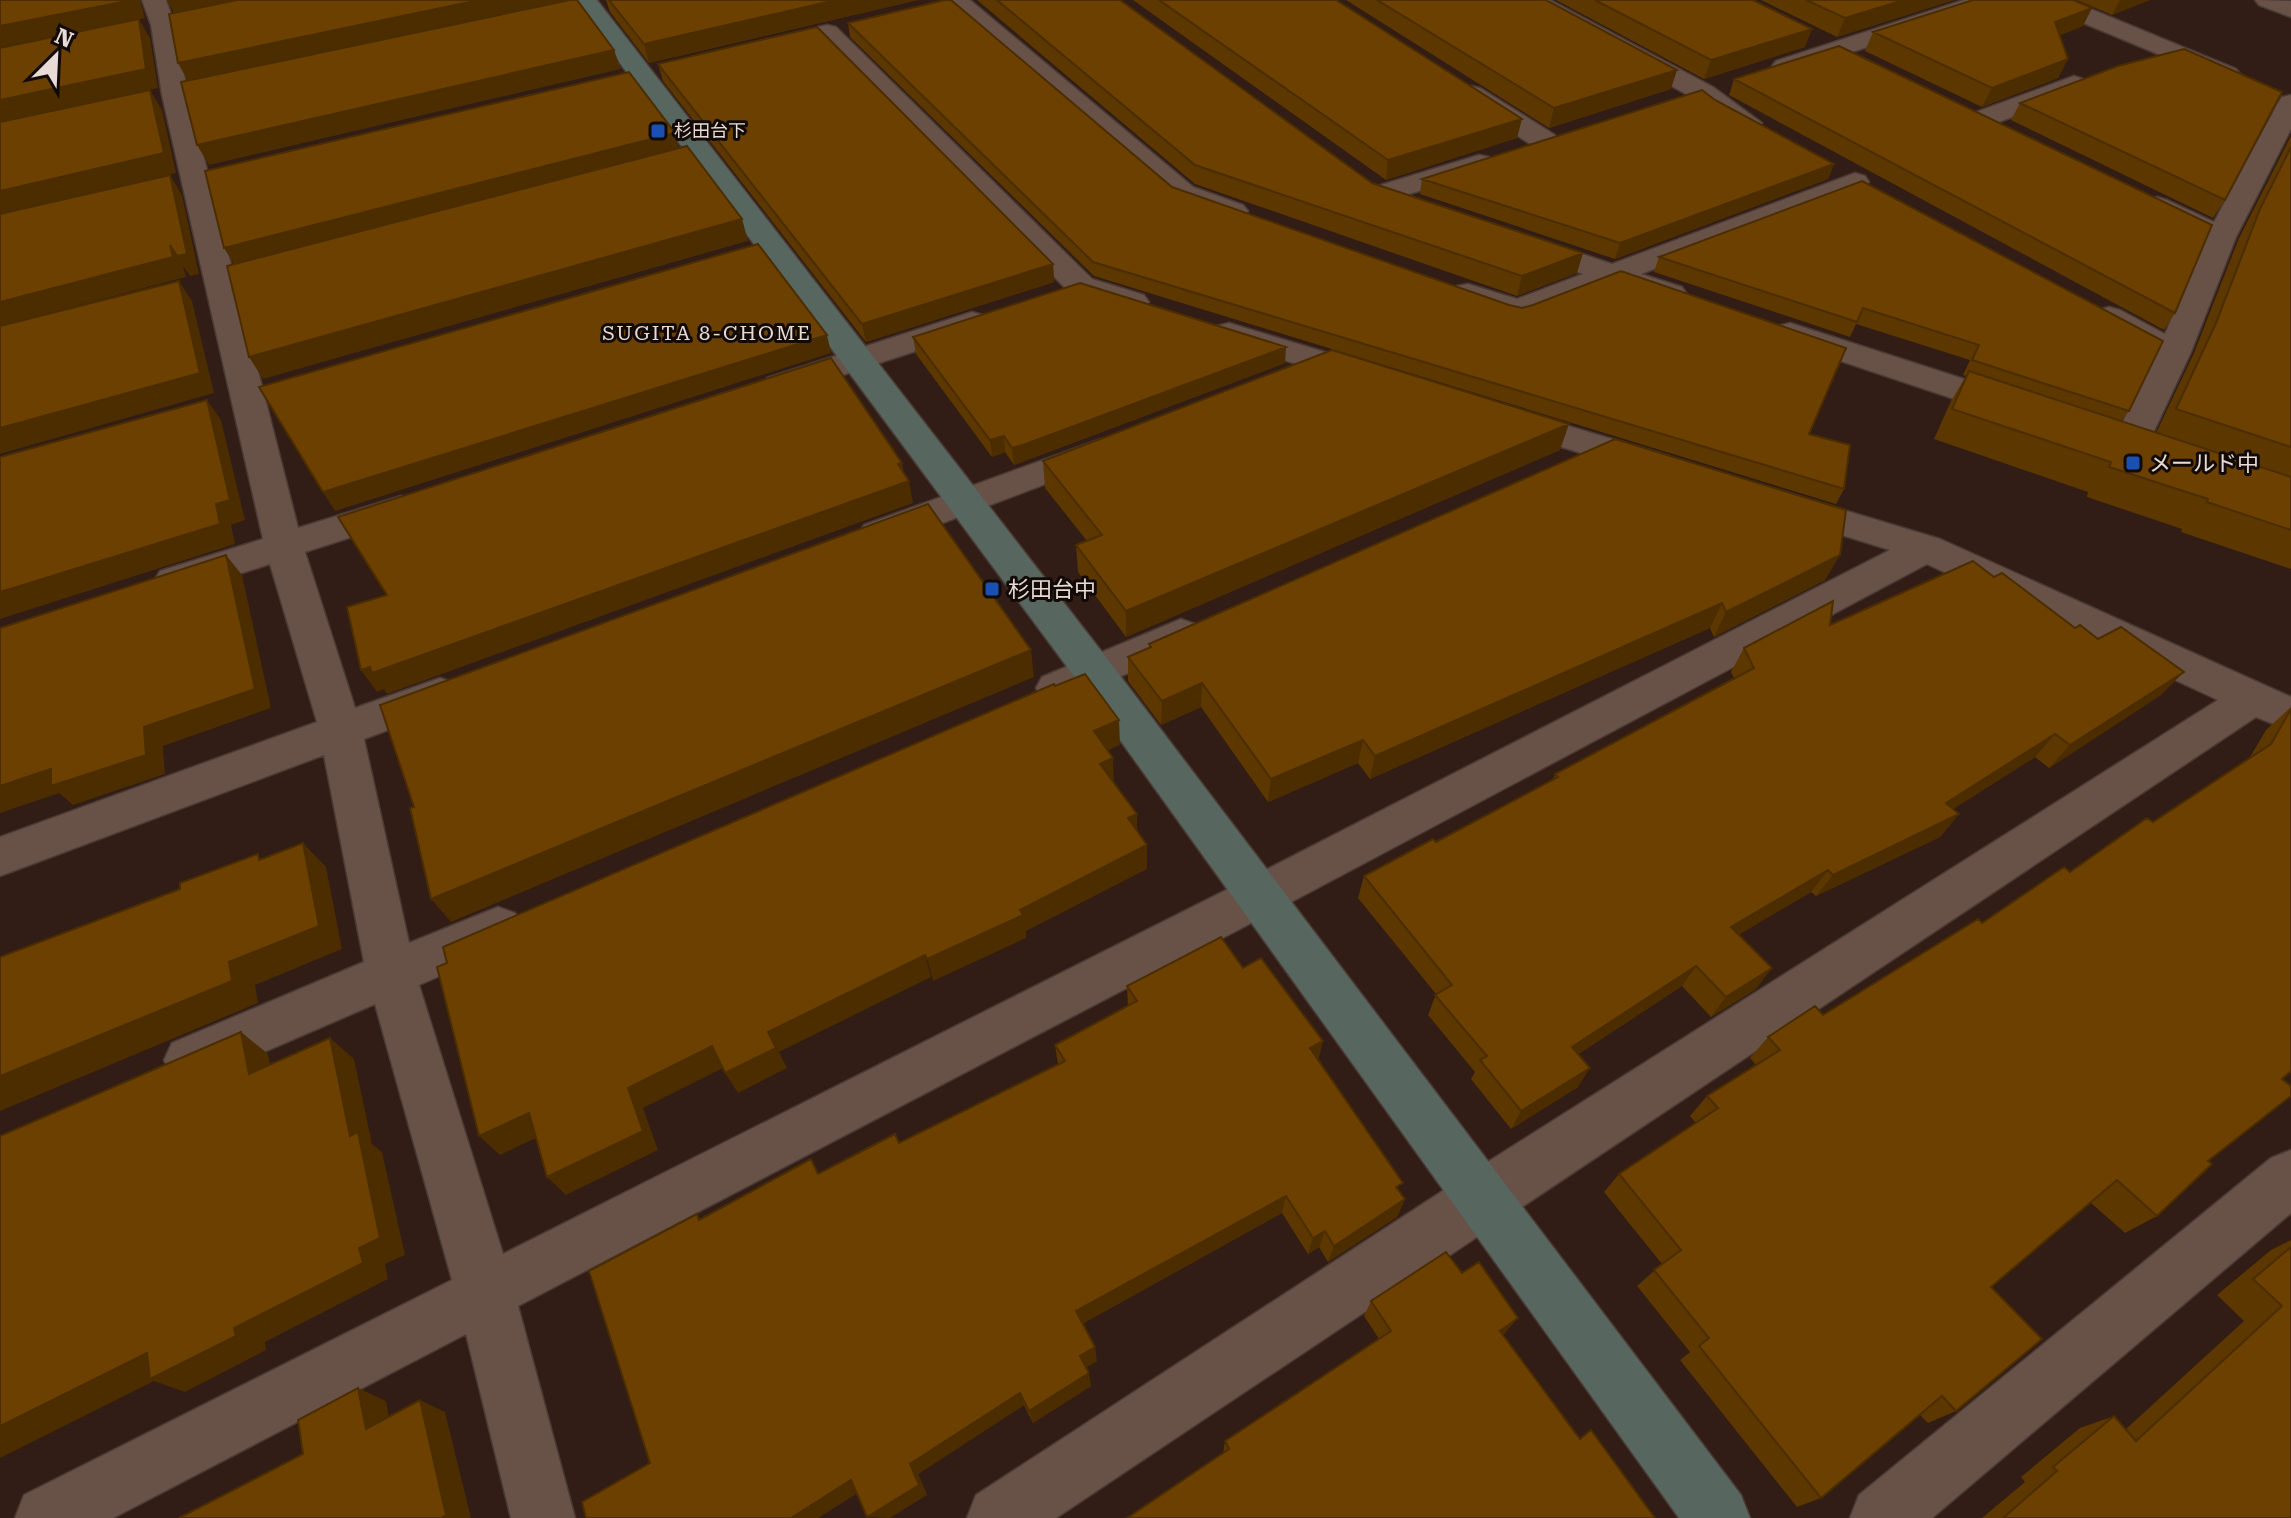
<svg xmlns="http://www.w3.org/2000/svg" width="2291" height="1518" viewBox="0 0 2291 1518" font-family="'Roboto Serif','Noto Sans JP',serif">
  <style>
    .lines { fill: none; stroke-linecap: round; stroke-linejoin: round }
    .street-casing { stroke: #4a3a35; stroke-width: 3 }
    .secondary-casing { stroke: #4a3a35; stroke-width: 3 }
    .street { fill: #685248; fill-rule: evenodd }
    .secondary { fill: #57665e; fill-rule: evenodd }
    .wall { fill: #5c3700 }
    .shaded-wall { fill: #4b2d00 }
    .building { fill: #6b4000; stroke: #4b2d00; stroke-width: 2 }
    .transit-dot { fill: #1a4fb4; stroke: #120a07; stroke-width: 3 }
    .labels { text-anchor: middle; stroke-width: 6; stroke-linejoin: round; paint-order: stroke }
    .far-poi-label { font-size: 18px; fill: #e8dad5; stroke: #120a07; text-anchor: start }
    .far-neighbourhood-label { font-size: 20px; letter-spacing: 2px; fill: #e8dad5; stroke: #120a07 }
    .poi-label { font-size: 22px; fill: #e8dad5; stroke: #120a07; text-anchor: start }
  </style>
  <rect width="100%" height="100%" fill="#311d15"/>
  <g class="lines">
    <!-- street casing -->
    <g class="street-casing">
      <path id="street" d="M142,0H166L175,25L188,95L298,528L401,496L414,499L420,508L414,517L305,552L355,708L440,678L455,683L461,694L455,705L364,739L409,943L498,907L515,913L522,928L515,943L419,985L503,1254L1244,881L1890,550L1774,514L1768,505L1774,496L1787,493L1940,539L2291,697V731L2256,717L1056,1518H967L976,1495L1464,1177L2218,700L1927,564L1278,909L518,1306L575,1518H511L466,1334L113,1518H15L24,1495L452,1280L375,1004L190,1084L172,1077L164,1060L172,1043L364,962L324,755L0,876V837L317,722L270,564L174,595L160,591L154,581L160,571L263,539L162,95L151,25Z
        M946,0H970L1193,187L1243,205L1248,211L1243,217L1233,220L1223,217L1173,199L949,6Z
        M1520,0H1550L1713,87L1762,123L1759,129H1739L1695,99L1524,5Z
        M1964,0H2000L1996,5L1794,71H1776L1772,66L1776,61Z
        M2036,0H2069L2236,69L2240,74L2236,79H2218L2040,5Z
        M2255,0L2291,1V17L2259,5Z
        M827,25L836,27L1092,279L1144,295L1149,302L1144,309L1133,312L1070,293L818,37L815,32L818,27Z
        M2074,76L2083,79L2087,84L2083,89L1989,126H1971L1967,120L1971,114Z
        M1471,86L1480,88L1555,135L1559,141L1555,147L1545,149L1535,147L1462,100L1458,94L1462,88Z
        M2291,95V129L2236,237L2191,352L2147,446L2142,454L2129,457L2116,454L2111,446L2156,355L2098,324L2093,317L2098,310L2109,307L2120,310L2165,334L2205,240L2147,212L2142,206L2147,200L2157,197L2167,200L2214,222L2278,103L2282,97Z
        M1479,155L1489,157L1493,163L1489,169L1381,203L1371,200L1367,194L1371,188Z
        M1855,173L1865,176L1869,182L1865,188L1641,274L1682,287L1687,294L1682,301L1671,303L1613,284L1517,320L1457,300L1452,293L1457,286L1468,284L1517,299L1583,274L1513,250L1509,244L1513,238L1524,235L1535,238L1612,264Z
        M972,312L983,315L988,322L983,329L791,392L779,395L767,392L762,385L767,378Z
        M1229,323L1381,369L1386,376L1381,383L1369,386L1217,340L1213,333L1217,326Z
        M1790,323L2029,400L2034,408L2029,416L2017,419L2005,416L1778,340L1774,333L1778,326Z
        M1508,408L1669,456L1674,464L1669,472L1656,476L1496,427L1491,419L1496,411Z
        M1101,439L1114,442L1119,450L1114,458L890,543L877,547L864,543L858,534L864,525Z
        M1181,619L1195,624L1201,634L1195,644L1057,704L1042,699L1036,688L1042,677Z
        M2291,1150V1213L1932,1518H1850L1859,1495L2271,1158Z"/>
    </g>
    <!-- secondary casing -->
    <g class="secondary-casing">
      <path id="secondary" d="M573,0H597L1109,661L1741,1495L1750,1518H1679L1079,683Z"/>
    </g>
    <!-- street -->
    <use href="#street" class="street"/>
    <!-- secondary -->
    <use href="#secondary" class="secondary"/>
  </g>
  <!-- wall -->
  <path class="wall" d="M606,0H918L649,63L610,12Z
    M977,0H1120L1372,183L1577,273L1517,296L1195,184Z
    M1133,0H1336L1517,138L1386,180Z
    M1346,0H1546L1671,89L1549,128Z
    M1556,0H1753L1805,47L1704,79Z
    M1761,0H1954L1837,37Z
    M2077,0H2150L2112,15Z
    M848,23L1172,187L1809,434L1844,489L1836,504L1094,276L850,37Z
    M2083,26L2060,35L2068,59L2058,78L1982,107L1865,51L1873,32Z
    M658,64L1053,264L1054,282L866,342L663,81Z
    M1734,79L2175,313L2164,330L1729,95Z
    M1715,100L1834,164L1828,179L1615,259L1420,194L1422,179Z
    M2020,103L2225,200L2213,218L2011,120Z
    M2291,136V569L2181,532L2182,529L2087,497L2088,492L1934,439L1951,401L1966,376L1963,375L1970,360L1856,324L1850,337L1654,272L1659,257L1862,181L2129,411L2121,421L2156,433L2194,353L2239,238Z
    M913,337L1285,363L1014,465L1005,452L992,457L916,354Z
    M1560,450L1126,637L1078,572L1076,545L1087,541L1045,488L1043,461Z
    M1825,580L1714,637L1710,628L1370,779L1358,763L1268,802L1201,707L1161,725L1128,681V657L1149,648V644Z
    M1830,625L2161,695L2049,768L2035,757L1953,809L1959,814L1940,837L1816,896L1811,892L1738,935L1756,989L1711,1017L1682,986L1578,1054V1087L1511,1129L1471,1079L1475,1072L1428,1015L1436,994L1358,898L1364,876L1436,842L1553,780L1555,774L1734,678L1731,672L1744,648Z
    M2291,707L2282,1079L2208,1161L2157,1216L2125,1233L2091,1203L1991,1287L1956,1411L1928,1423L1920,1415L1821,1498L1797,1507L1680,1360L1690,1352L1637,1286L1662,1264L1604,1192L1619,1174L1696,1123L1690,1116L1707,1096L1756,1065L1750,1058L1768,1037L1823,1015L2070,872L2153,822L2249,759L2266,730Z
    M1243,968L1318,1060L1405,1199L1397,1217L1328,1262L1319,1247L1308,1254L1282,1213L1082,1324L1097,1361L1086,1367L1091,1386L1033,1423L1024,1405L918,1474L927,1495L857,1493L818,1518H586L650,1463L701,1219L899,1143L1058,1064L1055,1045L1128,1006L1127,986Z
    M2291,1240V1518H1982L2025,1482L2021,1477L2080,1428L2114,1416L2126,1429L2244,1321L2217,1295L2271,1250Z
    M1371,1301L1506,1332L1503,1335L1580,1439L1223,1454L1225,1441L1379,1339L1364,1316Z"/>
  <!-- shaded-wall -->
  <path class="shaded-wall" d="M132,0H140L145,18L0,47V26Z
    M167,0H236L174,13Z
    M479,0H570L188,81L178,63Z
    M836,0H918L649,63L644,44Z
    M1904,0H1954L1837,37L1845,18Z
    M2120,0H2150L2112,15Z
    M2092,8L2083,26L2046,41L2055,22Z
    M139,19L150,38L158,88L0,122V100Z
    M1812,29L1805,47L1704,79L1711,60Z
    M614,50L621,69L209,165L197,145Z
    M2068,59L2058,78L1982,107L1992,88Z
    M1677,70L1671,89L1549,128L1554,108Z
    M150,90L162,110L176,173L0,214V191Z
    M1522,119L1517,138L1386,180L1388,160Z
    M675,133L679,149L234,264L224,248Z
    M1834,164L1828,179L1615,259L1620,243Z
    M170,175L182,195L199,274L190,276L183,266L186,277L0,326V302L170,245Z
    M742,219L748,241L263,379L249,357Z
    M1583,253L1577,273L1517,296L1522,276Z
    M1053,264L1054,282L866,342L862,324Z
    M179,281L192,301L214,393L0,454V428Z
    M827,335L831,353L335,511L323,492Z
    M1286,347L1285,363L1014,465L1012,448Z
    M207,400L221,420L245,520L231,525L235,544L0,619V592L216,504Z
    M1569,424L1560,450L1126,637V611Z
    M1004,436L1005,452L992,457L990,440Z
    M902,463L906,482L909,481L913,503L387,694L384,689L377,692L361,670Z
    M226,555L242,575L271,708L163,746L165,774L73,805L59,793L0,813V786L51,769L144,727Z
    M1840,555L1825,580L1714,637L1726,612Z
    M1722,603L1710,628L1370,779L1375,756Z
    M1031,650L1034,677L451,922L431,899Z
    M2184,672L2161,695L2049,768L2070,745Z
    M1202,683L1201,707L1161,725L1162,701Z
    M1119,720L1120,745L1095,756L1094,731Z
    M2055,734L2035,757L1928,825L1946,803Z
    M1363,740L1358,763L1268,802L1271,779Z
    M1113,758L1114,782L1100,764Z
    M1137,814V838L1128,818Z
    M1959,814L1940,837L1816,896L1833,875Z
    M303,843L326,867L342,949L255,985L258,1003L0,1111V1076L229,962Z
    M1147,845V869L1026,931V938L933,981L927,959L1020,910Z
    M1828,870L1811,892L1716,948L1731,927Z
    M925,955L931,977L779,1052L787,1068L738,1093L725,1073L768,1032Z
    M1696,966L1682,986L1561,1066L1572,1047Z
    M1772,968L1756,989L1711,1017L1726,997Z
    M241,1032L268,1054L276,1095L249,1074Z
    M330,1038L354,1059L372,1144L382,1152L405,1255L385,1264L388,1279L265,1342L266,1350L185,1392L154,1381L0,1458V1426L147,1353L234,1328L359,1248L350,1136Z
    M1323,1041L1318,1062L1310,1048Z
    M712,1046L725,1067L643,1108L658,1150L566,1195L547,1177L628,1088Z
    M1590,1068L1578,1087L1511,1129L1521,1111Z
    M529,1113L548,1132L500,1155L479,1136Z
    M1286,1196L1282,1213L1078,1326L1076,1311Z
    M1405,1199L1397,1217L1328,1262L1334,1246Z
    M1325,1231L1319,1247L1308,1254L1313,1238Z
    M1518,1318L1506,1332L1488,1345L1500,1331Z
    M1095,1347L1097,1361L1082,1370L1080,1356Z
    M1089,1373L1091,1386L1033,1423L1029,1411Z
    M358,1388L386,1401L393,1440L366,1429Z
    M1020,1393L1024,1405L918,1474L927,1495L890,1518L867,1517L910,1464Z
    M420,1400L445,1412L471,1518H441Z
    M851,1480L862,1490L818,1518H791Z"/>
  <!-- building -->
  <path class="building" d="M0,0H132L0,26Z
    M237,0H479L178,63L169,14Z
    M570,0H577L614,50L197,145L181,82Z
    M609,0H836L644,44Z
    M945,0H951L1172,187L1509,305L1522,308L1533,305L1621,271L1846,348L1809,434L1850,445L1844,489L1093,262L848,23Z
    M997,0H1120L1372,183L1583,253L1522,276L1195,165Z
    M1159,0H1336L1522,119L1388,160Z
    M1377,0H1546L1677,70L1554,108Z
    M1595,0H1753L1812,29L1711,60Z
    M1806,0H1904L1845,18Z
    M1973,0H2073L2092,8L2055,22L2068,59L1992,88L1873,32Z
    M139,19L146,69L0,100V48Z
    M817,27L1053,264L862,324L658,64Z
    M1839,46L2212,225L2175,313L1734,79Z
    M2184,49L2282,92L2225,200L2020,103L2118,66Z
    M629,72L675,133L224,248L205,171Z
    M150,90L164,153L0,191V122Z
    M1702,90L1715,100L1834,164L1620,243L1422,179Z
    M687,146L742,219L249,357L227,266Z
    M2291,147V447L2176,409L2216,323L2260,209Z
    M170,175L187,254L177,256L170,245L173,257L0,302V214Z
    M1862,181L2163,341L2129,411L1972,360L1979,345L1863,308L1857,322L1659,257Z
    M758,244L827,335L323,492L259,387Z
    M179,281L200,373L0,428V326Z
    M1080,283L1286,347L1023,445L1012,448L1004,436L990,440L913,337Z
    M1332,350L1569,424L1126,611L1076,545L1102,535L1043,461Z
    M831,358L902,463L898,464L909,481L372,673L370,667L361,670L347,607L387,595L338,517Z
    M1969,371L2291,477V530L2207,502L2208,499L2109,467L2111,462L1952,409Z
    M207,400L230,500L216,504L220,524L0,592V457Z
    M1615,439L1846,510L1840,555L1726,612L1722,603L1375,756L1363,740L1271,779L1202,683L1162,701L1128,657L1151,647L1149,644Z
    M928,504L1031,650L431,899L410,808L414,807L380,705Z
    M226,555L255,689L144,727L146,755L51,786V769L0,786V628Z
    M1973,561L1994,577L2002,573L2075,628L2080,625L2098,639L2121,627L2184,672L2070,745L2055,734L1946,803L1959,814L1833,875L1828,870L1731,927L1772,968L1726,997L1696,966L1572,1047L1590,1068L1521,1111L1480,1060L1487,1056L1435,995L1452,985L1364,876L1433,839L1436,842L1558,777L1555,774L1754,668L1744,648L1833,601L1830,625Z
    M1085,674L1119,720L1094,731L1113,758L1100,764L1137,814L1128,818L1147,845L1020,910L1023,915L927,959L925,955L768,1032L776,1048L725,1073L712,1046L628,1088L643,1131L547,1177L529,1113L479,1136L437,967L447,963L443,947L1054,684L1055,686Z
    M2291,709V1071L2282,1079L2291,1086V1096L2208,1161L2212,1164L2157,1216L2117,1180L1991,1287L2042,1339L1956,1411L1942,1396L1821,1498L1699,1346L1709,1338L1654,1270L1681,1250L1619,1174L1718,1108L1707,1096L1780,1050L1768,1037L1815,1006L1823,1015L1978,919L1982,923L2064,867L2070,872L2147,818L2153,822L2271,744Z
    M303,843L319,926L229,962L232,981L0,1076V957L180,889V883L258,854L259,860Z
    M1221,937L1243,968L1261,958L1323,1041L1310,1048L1403,1183L1396,1187L1405,1199L1334,1246L1325,1231L1313,1238L1286,1196L1076,1311L1095,1347L1080,1356L1089,1373L1029,1411L1020,1393L910,1464L919,1485L867,1517L851,1480L791,1518H586L582,1502L650,1463L589,1271L697,1214L699,1220L811,1159L818,1174L895,1134L899,1143L1065,1061L1055,1045L1137,1001L1127,986Z
    M241,1032L249,1074L330,1038L350,1136L358,1132L380,1238L359,1248L363,1263L234,1328L236,1336L150,1379L147,1353L0,1426V1136Z
    M2291,1247V1518H2003L2057,1471L2053,1467L2114,1416L2136,1441L2282,1306L2253,1279Z
    M1446,1252L1462,1273L1479,1262L1518,1318L1500,1331L1580,1439L1591,1430L1655,1518H1127L1229,1449L1225,1441L1391,1331L1371,1301Z
    M358,1388L366,1429L420,1400L446,1515L441,1518H179L303,1454L298,1420Z"/>
  <!-- markers -->
  <g class="transit-dot">
    <rect x="650" y="123" width="16" height="16" rx="4"/>
    <rect x="2125" y="455" width="16" height="16" rx="4"/>
    <rect x="984" y="581" width="16" height="16" rx="4"/>
  </g>
  <g class="labels">
    <!-- far-poi labels -->
    <g class="far-poi-label">
      <text x="674" y="137">杉田台下</text>
    </g>
    <!-- far-neighbourhood labels -->
    <g class="far-neighbourhood-label">
      <text x="707" y="340">SUGITA 8-CHOME</text>
    </g>
    <!-- poi labels -->
    <g class="poi-label">
      <text x="2149" y="471">メールド中</text>
      <text x="1008" y="597">杉田台中</text>
    </g>
  </g>
  <!-- north arrow -->
  <g transform="translate(56 56) rotate(24)" stroke="#120a07" stroke-width="6" paint-order="stroke">
  <path d="M0-6L14 30L0 20L-14 30Z" fill="#e8dad5"/>
  <text y="-12" font-size="22" font-weight="bold" text-anchor="middle" fill="#e8dad5">N</text>
  </g>
</svg>
